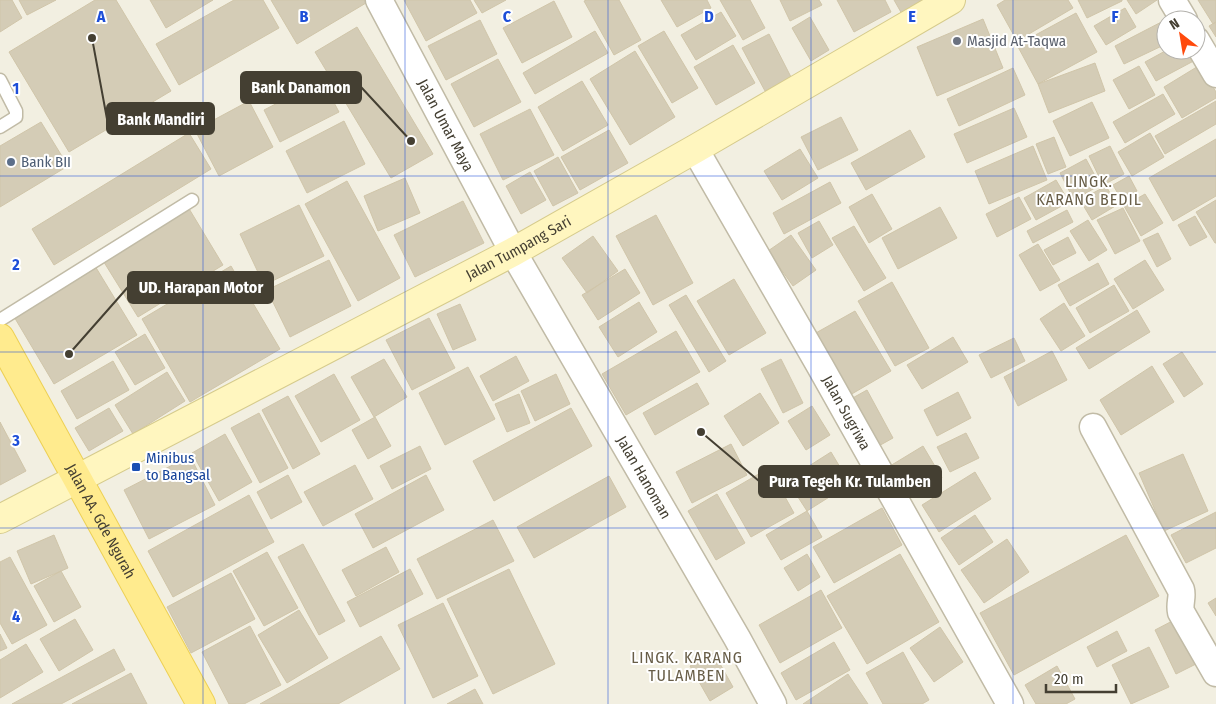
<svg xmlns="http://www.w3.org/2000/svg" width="1216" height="704" viewBox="0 0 1216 704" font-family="'Fira Sans Condensed',sans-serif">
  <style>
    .building { fill: #d4ccb6; stroke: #d0c5a9 }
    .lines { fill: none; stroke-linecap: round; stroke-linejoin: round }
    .lane-casing { stroke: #c1bba6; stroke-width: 15 }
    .street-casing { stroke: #c1bba6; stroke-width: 29 }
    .secondary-casing { stroke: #d6cb8c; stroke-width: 30 }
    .primary-casing { stroke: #edd054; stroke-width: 30 }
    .lane { stroke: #fff; stroke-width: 12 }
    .street { stroke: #fff; stroke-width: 26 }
    .secondary { stroke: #fff6bf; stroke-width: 28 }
    .primary { stroke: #ffeb8e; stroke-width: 28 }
    .grid { fill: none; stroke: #1d4ed8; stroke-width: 1; stroke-opacity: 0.55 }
    .worship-dot { fill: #6b7280; stroke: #fff; stroke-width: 2 }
    .service-dot { fill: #5c6f8a; stroke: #fff; stroke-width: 2 }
    .transit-dot { fill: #1a4fb4; stroke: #fff; stroke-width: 2 }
    .labels { text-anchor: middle; stroke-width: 4; stroke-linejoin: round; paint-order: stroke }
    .worship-label { font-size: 15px; fill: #5b616d; stroke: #fff; text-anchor: start }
    .street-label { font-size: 15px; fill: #443f32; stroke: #fff }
    .service-label { font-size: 15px; fill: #4e5e75; stroke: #fff; text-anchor: start }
    .transit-label { font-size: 15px; fill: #164399; stroke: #fff; text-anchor: start }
    .neighbourhood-label { font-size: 16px; letter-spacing: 1px; fill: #685e48; stroke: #fff }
    .grid-label { font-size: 16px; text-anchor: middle; font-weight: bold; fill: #1d4ed8; stroke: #fff; stroke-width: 4; stroke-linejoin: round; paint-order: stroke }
    .leader { fill: none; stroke: #443f32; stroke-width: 2 }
    .callout-dot { fill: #443f32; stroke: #fff; stroke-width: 2 }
    .callout { fill: #443f32; stroke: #443f32; stroke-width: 2 }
    .callout-label { font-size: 16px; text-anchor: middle; font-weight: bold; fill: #fff }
  </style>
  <rect width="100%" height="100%" fill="#f2efe1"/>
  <!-- building -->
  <path class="building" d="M0,0H12L22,18L0,32Z
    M19,0H56L27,15Z
    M95,0H116L171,91L69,152L9,52Z
    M150,0H213L166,28Z
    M234,0H263L279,28L179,85L156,44Z
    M271,0H364L366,3L297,44Z
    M404,0H470L477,13L426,41Z
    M474,0H506L482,13Z
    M587,0H619L641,40L614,55L584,1Z
    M661,0H707L711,8L677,27Z
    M720,0H750L765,28L743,40Z
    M780,0H819L822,5L790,21Z
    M837,0H885L891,12L854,32Z
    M894,0H926L902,14Z
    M1005,0H1068L1073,8L1017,41L997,5Z
    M1078,0H1122V1L1087,18Z
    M1127,0H1157L1136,14Z
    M1198,0H1216V22L1213,24Z
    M554,1L572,37L522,63L503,28Z
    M1125,8L1136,27L1106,45L1094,26Z
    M721,12L736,36L696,60L681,35Z
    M1076,13L1097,52L1038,84L1017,45Z
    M1173,16L1175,20H1166V44L1124,64L1115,46Z
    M810,17L829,50L811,61L792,28Z
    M983,19L1003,68L937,96L917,47Z
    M480,20L497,54L446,80L428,46Z
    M1216,22V37L1209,26Z
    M357,27L433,154L391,178L315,52Z
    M595,31L608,53L535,94L523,73Z
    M664,31L698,88L672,103L638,46Z
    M769,34L791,77L765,91L742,48Z
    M733,45L755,83L716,105L694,67Z
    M1167,50H1196L1203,56L1156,81L1145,62Z
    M635,51L675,117L630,145L590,79Z
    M498,59L521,102L474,127L451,84Z
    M1095,63L1105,91L1049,113L1038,84Z
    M1200,65L1216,92V98L1182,118L1164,87Z
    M1139,66L1155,95L1129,109L1113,80Z
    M1013,68L1025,95L959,126L947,99Z
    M322,80L339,112L280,142L264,110Z
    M582,81L608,125L563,151L538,107Z
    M1163,94L1175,114L1125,143L1113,122Z
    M249,101L273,147L219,176L195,130Z
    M1216,101V124L1165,154L1155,136Z
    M1092,102L1109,138L1070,156L1053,121Z
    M1014,108L1027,137L967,163L954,134Z
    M530,109L554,155L503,180L480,134Z
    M841,117L858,150L818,170L801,137Z
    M344,121L365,164L307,193L286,151Z
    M41,122L68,166L0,207V146Z
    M609,130L628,163L580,190L561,157Z
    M910,130L925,157L866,190L851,163Z
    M189,133L211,169L54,265L32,229Z
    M1150,133L1164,157L1132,176L1118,152Z
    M1054,137L1066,167L1048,174L1036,144Z
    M1216,139V196L1173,221L1149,178Z
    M1033,146L1047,180L989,204L975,171Z
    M1110,146L1124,174L1103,185L1089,156Z
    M800,149L818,178L782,200L764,171Z
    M558,157L578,193L553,206L534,171Z
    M1086,159L1100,185L1074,200L1060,173Z
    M530,172L546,200L521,214L506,186Z
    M1129,176L1137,191L1121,199L1113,185Z
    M405,178L420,213L378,231L364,196Z
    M1056,180L1069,202L1036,220L1024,198Z
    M347,181L400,278L358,301L305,204Z
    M830,182L841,203L784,234L773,213Z
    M1106,186L1117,205L1092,220L1080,200Z
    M872,194L892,229L869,243L849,207Z
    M1145,194L1163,223L1141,236L1124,206Z
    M1019,197L1031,219L997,237L986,214Z
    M1216,200V243H1215L1196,212Z
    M463,201L484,243L415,277L394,235Z
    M299,205L324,256L264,285L240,234Z
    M188,207L223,265L138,317L102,259Z
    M940,207L957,238L898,269L882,238Z
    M1123,208L1140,241L1115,254L1097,220Z
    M1067,210L1073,222L1033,243L1027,231Z
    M656,215L693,283L653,305L616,236Z
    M1195,216L1207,237L1190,246L1178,225Z
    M1088,220L1107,250L1089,261L1070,231Z
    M819,221L833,245L812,258L798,233Z
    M854,226L886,278L864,291L832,238Z
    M1158,233L1171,259L1157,267L1143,240Z
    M791,235L816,270L793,286L768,251Z
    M593,236L618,271L587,293L562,258Z
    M1068,237L1076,253L1053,265L1044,250Z
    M1038,244L1060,280L1040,291L1019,255Z
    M329,260L351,306L290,337L267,290Z
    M1145,260L1164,290L1133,309L1114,279Z
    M1098,263L1109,284L1070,306L1058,285Z
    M95,266L137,335L54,384L13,315Z
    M231,266L280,349L190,402L142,319Z
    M625,269L640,293L598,320L582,295Z
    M734,279L766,333L729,355L697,301Z
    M892,282L929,348L895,366L858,301Z
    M1114,285L1129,311L1090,333L1076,308Z
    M686,295L726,361L709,372L669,305Z
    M639,302L657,332L618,357L599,327Z
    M1064,303L1085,336L1061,351L1040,319Z
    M460,304L476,340L453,350L437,314Z
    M1137,310L1150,332L1089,369L1076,348Z
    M855,311L891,371L850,395L814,334Z
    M429,318L455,368L412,390L386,340Z
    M676,331L700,372L626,415L602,374Z
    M145,334L165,368L135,385L115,352Z
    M953,337L968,362L922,389L907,365Z
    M1014,338L1025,361L991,378L979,355Z
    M1052,351L1067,380L1018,406L1004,377Z
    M1182,352L1203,384L1184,397L1163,364Z
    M516,356L529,381L493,401L480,376Z
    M384,359L407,397L374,417L351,377Z
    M781,359L803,403L783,413L761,369Z
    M113,361L129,390L77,419L61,391Z
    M1152,366L1174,402L1121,435L1100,400Z
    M468,367L495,419L445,445L419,393Z
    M167,372L185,401L133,434L115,405Z
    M334,374L360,420L321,442L295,396Z
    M556,374L570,404L535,421L521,391Z
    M697,383L709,404L655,435L643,413Z
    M867,390L893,438L875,448L849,400Z
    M958,392L971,418L937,436L924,410Z
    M760,393L779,423L743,446L724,416Z
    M519,394L530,423L507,432L495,404Z
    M288,396L320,454L293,469L262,410Z
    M812,406L830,435L806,450L788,421Z
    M109,408L123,431L89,451L75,428Z
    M571,408L592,446L494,501L473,461Z
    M259,413L288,468L260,483L231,428Z
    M375,417L391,446L368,459L352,430Z
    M0,422L26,471L0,485Z
    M966,433L979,458L950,472L937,447Z
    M225,434L252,482L219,501L192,453Z
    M731,444L747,475L692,503L676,472Z
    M420,446L431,469L392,489L380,466Z
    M923,446L942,478L909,498L890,466Z
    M831,452L850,484L807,511L787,480Z
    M1183,454L1208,511L1164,531L1139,473Z
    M190,456L215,505L149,539L124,490Z
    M355,465L373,499L323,526L304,492Z
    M769,468L794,513L751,537L726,493Z
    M975,472L991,499L939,532L922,505Z
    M288,475L302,502L271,519L257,492Z
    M426,475L444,510L373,548L355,514Z
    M609,476L626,507L534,558L517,527Z
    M717,494L745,543L716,560L688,511Z
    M249,495L274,542L173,597L148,551Z
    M882,508L902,545L834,583L813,547Z
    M807,511L822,537L781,560L766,535Z
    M1216,512V548L1186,563L1171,535Z
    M975,515L993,542L959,565L941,538Z
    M493,520L514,561L437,599L417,559Z
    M54,535L68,568L31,584L17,551Z
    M1126,535L1159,596L1014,675L980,613Z
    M1007,539L1029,572L984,603L961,570Z
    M303,544L345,621L319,635L278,557Z
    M386,547L399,572L356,596L342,570Z
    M267,552L298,608L264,626L233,571Z
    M807,554L820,577L798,591L784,568Z
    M900,554L939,622L867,664L827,596Z
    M10,557L47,625L12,644L0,623V562Z
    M410,569L423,594L360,627L347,602Z
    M509,569L555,664L493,694L447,599Z
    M61,571L81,607L54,622L34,586Z
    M231,573L255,619L191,653L167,607Z
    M821,590L842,628L780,663L759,625Z
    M1216,598V616L1208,603Z
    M443,603L478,676L433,698L398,625Z
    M299,610L328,658L287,683L258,635Z
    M1178,618L1200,662L1176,674L1155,630Z
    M75,619L93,650L59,671L40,639Z
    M250,626L281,685L244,704H229L202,652Z
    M940,627L963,662L934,682L910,648Z
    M1117,631L1127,651L1097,667L1087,647Z
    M0,634L7,648L0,651Z
    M381,636L400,669L338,704H260Z
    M834,642L850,670L796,700L781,673Z
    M26,644L43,672L0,698V660Z
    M1149,647L1169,687L1131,704L1112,665Z
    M114,649L125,670L61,704H12Z
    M903,652L929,700L922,704H883L866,673Z
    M714,653L733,687L710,701L690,666Z
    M1057,666L1075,699L1066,704H1036L1025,685Z
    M131,673L147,704H72Z
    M848,674L868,704H803Z
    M475,689L483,704H447Z"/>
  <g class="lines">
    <!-- lane casing -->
    <g class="lane-casing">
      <path id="lane" d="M0,80L16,111V117L0,127
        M0,320L192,200"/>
    </g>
    <!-- street casing -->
    <g class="street-casing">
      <g id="street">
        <path id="s1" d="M379,0L513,252L737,638L773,704"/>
        <path d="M1172,0L1184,20"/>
        <path d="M1196,40L1216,74"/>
        <path id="s2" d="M695,149L820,366L1010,704"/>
        <path d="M1093,427L1181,590C1183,597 1179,604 1181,612L1216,673"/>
      </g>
    </g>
    <!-- secondary casing -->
    <g class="secondary-casing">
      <g id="secondary">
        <path id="s3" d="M0,519L513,252L695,149L951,0"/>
      </g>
    </g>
    <!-- primary casing -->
    <g class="primary-casing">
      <g id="primary">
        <path id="s4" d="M0,338L201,704"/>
      </g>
    </g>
    <!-- lane -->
    <use href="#lane" class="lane"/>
    <!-- street -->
    <use href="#street" class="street"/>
    <!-- secondary -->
    <use href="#secondary" class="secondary"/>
    <!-- primary -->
    <use href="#primary" class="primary"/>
  </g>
  <!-- grid -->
  <path class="grid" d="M203,0V704M405,0V704M608,0V704M811,0V704M1013,0V704M0,176H1216M0,352H1216M0,528H1216"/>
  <!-- markers -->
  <circle class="worship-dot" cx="957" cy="41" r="5"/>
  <circle class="service-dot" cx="11" cy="162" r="5"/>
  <rect class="transit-dot" x="131" y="462" width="10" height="10" rx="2.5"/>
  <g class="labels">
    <!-- worship labels -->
    <g class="worship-label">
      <text x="967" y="46">Masjid At-Taqwa</text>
    </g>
    <!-- street labels -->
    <g class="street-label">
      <text dy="5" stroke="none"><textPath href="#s1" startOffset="142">Jalan Umar Maya</textPath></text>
      <text dy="5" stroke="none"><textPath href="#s3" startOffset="585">Jalan Tumpang Sari</textPath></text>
      <text dy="5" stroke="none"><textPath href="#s2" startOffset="304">Jalan Sugriwa</textPath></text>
      <text dy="5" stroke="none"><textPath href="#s1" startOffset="546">Jalan Hanoman</textPath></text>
      <text dy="5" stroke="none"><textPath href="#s4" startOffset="209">Jalan AA. Gde Ngurah</textPath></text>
    </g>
    <!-- service labels -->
    <g class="service-label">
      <text x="21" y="167">Bank BII</text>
    </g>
    <!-- transit labels -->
    <g class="transit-label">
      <text x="146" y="463">Minibus<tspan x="146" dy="17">to Bangsal</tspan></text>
    </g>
    <!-- neighbourhood labels -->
    <g class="neighbourhood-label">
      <text x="1089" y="187">LINGK.<tspan x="1089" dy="18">KARANG BEDIL</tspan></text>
      <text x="687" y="663">LINGK. KARANG<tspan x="687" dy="18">TULAMBEN</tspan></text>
    </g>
  </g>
  <g class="grid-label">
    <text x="101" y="22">A</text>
    <text x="304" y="22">B</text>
    <text x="507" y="22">C</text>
    <text x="709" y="22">D</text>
    <text x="912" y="22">E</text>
    <text x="1115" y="22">F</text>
    <text x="16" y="94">1</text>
    <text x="16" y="270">2</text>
    <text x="16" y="446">3</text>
    <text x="16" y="622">4</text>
  </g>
  <!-- callouts -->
  <path class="leader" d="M411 141L361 87M92 38L107 119M69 354L128 287M701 432L759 481"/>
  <g class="callout-dot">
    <circle cx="411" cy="141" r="5"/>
    <circle cx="92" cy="38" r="5"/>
    <circle cx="69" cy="354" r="5"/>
    <circle cx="701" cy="432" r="5"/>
  </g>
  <g class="callout">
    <rect x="241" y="72" width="120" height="31" rx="5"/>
    <rect x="107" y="103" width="107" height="31" rx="5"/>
    <rect x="128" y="272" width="145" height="31" rx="5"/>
    <rect x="759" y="466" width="182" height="31" rx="5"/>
  </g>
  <g class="callout-label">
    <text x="301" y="93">Bank Danamon</text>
    <text x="161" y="125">Bank Mandiri</text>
    <text x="201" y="293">UD. Harapan Motor</text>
    <text x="850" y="487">Pura Tegeh Kr. Tulamben</text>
  </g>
  <!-- north arrow -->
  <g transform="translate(1181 35) rotate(329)"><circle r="24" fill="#ffffff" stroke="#b4b2ad"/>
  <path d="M0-4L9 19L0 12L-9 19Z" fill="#ff4a0c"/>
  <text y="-8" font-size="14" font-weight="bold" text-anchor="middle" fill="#443f32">N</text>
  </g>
  <!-- scale -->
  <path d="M1046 684v8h70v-8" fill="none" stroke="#443f32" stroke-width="2.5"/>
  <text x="1054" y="684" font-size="15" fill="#443f32" stroke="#ffffff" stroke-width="4" paint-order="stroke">20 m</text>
</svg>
